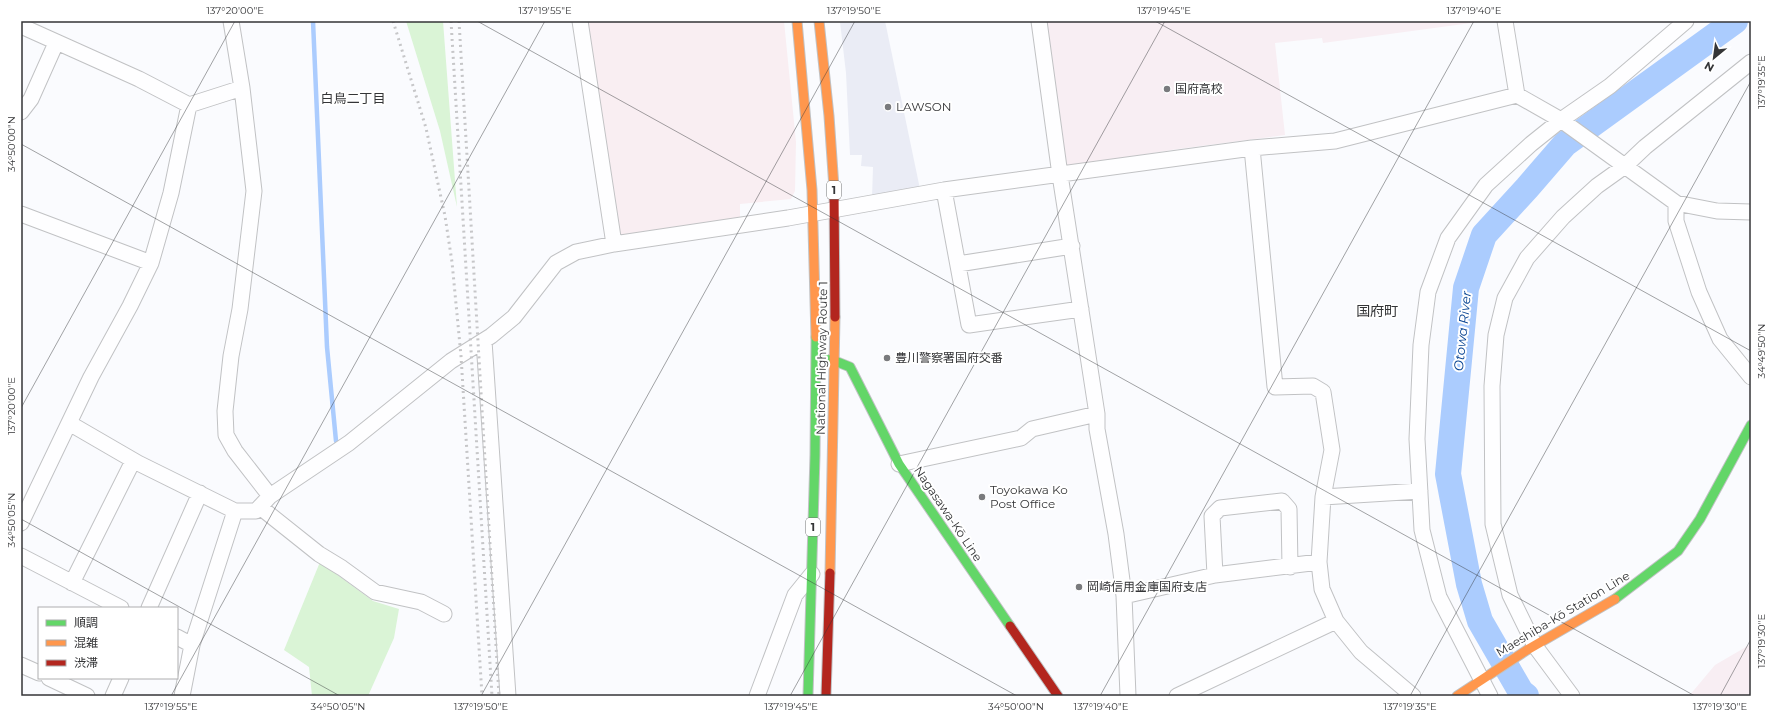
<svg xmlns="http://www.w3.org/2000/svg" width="1772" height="717" viewBox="0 0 1772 717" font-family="Montserrat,'Noto Sans JP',sans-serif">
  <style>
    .built { fill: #eaecf5 }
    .industrial { fill: #f9eef2 }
    .education { fill: #f8eef3 }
    .green { fill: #daf4d6 }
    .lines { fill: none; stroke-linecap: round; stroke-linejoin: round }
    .stream { stroke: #abccfe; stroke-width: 4.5 }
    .river { stroke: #abccfe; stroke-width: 26 }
    .street-casing { stroke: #c1c2c4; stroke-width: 17 }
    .fast-casing { stroke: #c1c2c4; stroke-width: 11 }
    .slow-casing { stroke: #c1c2c4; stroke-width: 11 }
    .jam-casing { stroke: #c1c2c4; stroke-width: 11 }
    .street { stroke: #fefeff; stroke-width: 15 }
    .fast { stroke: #63d668; stroke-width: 9 }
    .slow { stroke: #ff974d; stroke-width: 9 }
    .jam { stroke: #b3261e; stroke-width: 9 }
    .rail { stroke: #c6c6c8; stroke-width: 3; stroke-dasharray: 2 4; stroke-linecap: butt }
    .ticks { fill: none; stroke: #343537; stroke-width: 1; stroke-opacity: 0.45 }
    .poi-dot { fill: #797a7d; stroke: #fff; stroke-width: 1.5 }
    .labels { text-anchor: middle; stroke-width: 4; stroke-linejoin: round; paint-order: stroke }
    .shield { fill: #fff; stroke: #717273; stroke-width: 1 }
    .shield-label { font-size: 11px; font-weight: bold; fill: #343537 }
    .poi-label { font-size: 12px; fill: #343537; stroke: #fff; text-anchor: start }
    .street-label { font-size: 12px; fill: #343537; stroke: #fff }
    .neighbourhood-label { font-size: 13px; fill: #343537; stroke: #fff }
    .water-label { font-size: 13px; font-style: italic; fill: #074392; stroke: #fff }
    .quarter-label { font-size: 14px; fill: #343537; stroke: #fff }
    .neatline { fill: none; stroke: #343537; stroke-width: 1.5 }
    .ticks-label { font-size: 10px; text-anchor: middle; fill: #343537 }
  </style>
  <rect width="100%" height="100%" fill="#fafbfe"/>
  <!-- built -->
  <path class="built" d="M848,21H885L920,189L872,198L873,167L861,166L862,155H850L846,73L840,22Z"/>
  <!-- industrial -->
  <path class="industrial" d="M587,21H784L796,142L795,191L791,199L740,204V218L618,236Z"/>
  <!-- education -->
  <path class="education" d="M1046,21H1486L1323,43L1322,38L1275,43L1285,135L1178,149L1065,167Z
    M1751,644V696H1689L1715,665Z"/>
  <!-- green -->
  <path class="green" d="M406,21H443L457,207L440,131Z
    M320,562L373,601L399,609L394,638L368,696H312L309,667L284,650Z"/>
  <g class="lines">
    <!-- stream -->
    <path class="stream" d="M313,21L327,347L336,441"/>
    <!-- river -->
    <path class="river" d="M1526,696L1521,692L1480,621L1469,584L1448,474L1466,288L1484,235L1527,188L1565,144L1735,21"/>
    <!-- street casing -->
    <g class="street-casing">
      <path id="street" d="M231,21L242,88L254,191L240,309L231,356L225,411L226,435L235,451L270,496
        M580,21L614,244
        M1039,21L1060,175L1097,414V429L1116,534L1124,596L1128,696
        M1505,21L1517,95
        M21,26L139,79L189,105L242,88
        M21,112L31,99L56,43
        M1252,148L1275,387L1313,386L1323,392L1332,450L1323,497L1319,562L1322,589L1336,621L1361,652L1413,696
        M944,190L969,325L1081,309
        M1676,203V221L1699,292L1720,339L1751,377
        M21,214L151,263
        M958,264L1072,246
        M484,341L508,696
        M69,423L138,463L235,511H256L270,496L349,443L451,361L491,336L514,317L556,263L576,252L614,244L788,218L944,190L1252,148L1335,141L1517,95L1561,120L1676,203L1717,211L1751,212
        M899,464L1021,438L1032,429L1097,414
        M1323,497L1420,491
        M260,507L319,554L342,568L375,592L421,602L444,614
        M21,523L91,377L130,306L151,263L171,193L189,105
        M21,556L121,608
        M1290,567L1289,509L1282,501L1220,508L1212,516L1215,575L1319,562
        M72,583L133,461
        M1124,596L1215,575
        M149,608L200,493
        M177,637L192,645
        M21,665L39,673
        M49,678L87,696
        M113,696L121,678
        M182,696L192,645L235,511
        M757,696L795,595L812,574
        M1177,696L1336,621
        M1490,696L1439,597L1422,530L1417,439L1421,345L1428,292L1448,238L1486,185L1531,144L1561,120L1610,86L1686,21
        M1572,696L1535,646L1510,595L1493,524L1492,386L1496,335L1505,298L1527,258L1563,217L1597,186L1625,166L1645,147L1751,62"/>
    </g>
    <!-- fast casing -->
    <g class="fast-casing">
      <path id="fast" d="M819,358L835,361L850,367L899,464L1010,626
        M1615,599L1678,551L1700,519L1751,425
        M808,696L815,455L816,337"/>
    </g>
    <!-- slow casing -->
    <g class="slow-casing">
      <path id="slow" d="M797,21L812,190L816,337
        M819,21L829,116L834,188
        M830,573L835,317
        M1457,696L1527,650L1615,599"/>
    </g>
    <!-- jam casing -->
    <g class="jam-casing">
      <path id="jam" d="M834,188L835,317
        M1010,626L1058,696
        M826,696L830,573"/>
    </g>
    <!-- street -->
    <use href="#street" class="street"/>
    <!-- fast -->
    <use href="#fast" class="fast"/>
    <!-- slow -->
    <use href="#slow" class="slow"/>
    <!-- jam -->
    <use href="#jam" class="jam"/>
    <!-- rail -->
    <path class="rail" d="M393,21L426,128L445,216L452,262L461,356L482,696
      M451,21L492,696
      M459,21L499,696"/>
  </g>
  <!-- ticks -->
  <path class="ticks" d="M477,21L1695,696M1155,21L1751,351M21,144L1017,696M21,408L235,21M21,519L340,696M171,696L545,21M481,696L855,21M790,696L1165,21M1100,696L1474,21M1410,696L1751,81M1720,696L1751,639"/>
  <!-- markers -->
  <g class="poi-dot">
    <circle cx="1167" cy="89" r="4"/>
    <circle cx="888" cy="107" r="4"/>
    <circle cx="887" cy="358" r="4"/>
    <circle cx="982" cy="497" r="4"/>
    <circle cx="1079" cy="587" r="4"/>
  </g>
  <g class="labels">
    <!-- shield labels -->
    <g class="shield">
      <rect x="827" y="181" width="14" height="18" rx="3"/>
      <rect x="806" y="518" width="14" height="18" rx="3"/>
    </g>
    <g class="shield-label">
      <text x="834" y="194">1</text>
      <text x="813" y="531">1</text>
    </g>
    <!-- poi labels -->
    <g class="poi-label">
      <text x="1175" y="93">国府高校</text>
      <text x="896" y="111">LAWSON</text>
      <text x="895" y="362">豊川警察署国府交番</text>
      <text x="990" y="494">Toyokawa Ko<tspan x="990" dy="14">Post Office</tspan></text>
      <text x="1087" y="591">岡崎信用金庫国府支店</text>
    </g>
    <!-- street labels -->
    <g class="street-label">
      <text transform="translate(822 358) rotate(-89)" y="4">National Highway Route 1</text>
      <text transform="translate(948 514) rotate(56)" y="4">Nagasawa-Kō Line</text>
      <text transform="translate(1563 614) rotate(-31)" y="4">Maeshiba-Kō Station Line</text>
    </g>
    <!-- neighbourhood labels -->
    <g class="neighbourhood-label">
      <text x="353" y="103">白鳥二丁目</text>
    </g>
    <!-- water labels -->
    <g class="water-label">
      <text transform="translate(1462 331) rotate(-84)" y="5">Otowa River</text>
    </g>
    <!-- quarter labels -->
    <g class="quarter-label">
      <text x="1377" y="316">国府町</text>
    </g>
  </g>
  <!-- border -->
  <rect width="1772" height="717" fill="none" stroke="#ffffff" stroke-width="44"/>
  <!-- legend -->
  <rect x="38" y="607" width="140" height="72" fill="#ffffff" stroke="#aeaeaf"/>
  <rect x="46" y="620" width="20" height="6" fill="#63d668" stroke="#aeaeaf"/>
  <text x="74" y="627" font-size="12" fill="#343537">順調</text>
  <rect x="46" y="640" width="20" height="6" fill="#ff974d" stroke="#aeaeaf"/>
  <text x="74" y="647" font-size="12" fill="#343537">混雑</text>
  <rect x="46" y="660" width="20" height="6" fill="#b3261e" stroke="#aeaeaf"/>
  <text x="74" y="667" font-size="12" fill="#343537">渋滞</text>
  <!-- north arrow -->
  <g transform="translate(1714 58) rotate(209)" stroke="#ffffff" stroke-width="3" paint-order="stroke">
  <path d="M0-3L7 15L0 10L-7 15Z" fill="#343537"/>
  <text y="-6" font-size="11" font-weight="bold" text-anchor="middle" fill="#343537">N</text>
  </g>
  <rect x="22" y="22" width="1728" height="673" class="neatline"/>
  <g class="ticks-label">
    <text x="235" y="14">137°20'00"E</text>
    <text x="545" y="14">137°19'55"E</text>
    <text x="854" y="14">137°19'50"E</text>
    <text x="1164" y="14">137°19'45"E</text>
    <text x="1474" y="14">137°19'40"E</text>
    <text transform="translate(1761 82) rotate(-90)" y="4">137°19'35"E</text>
    <text transform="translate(11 144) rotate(-90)" y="4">34°50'00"N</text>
    <text transform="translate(1761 351) rotate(-90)" y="4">34°49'50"N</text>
    <text transform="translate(11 406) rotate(-90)" y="4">137°20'00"E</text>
    <text transform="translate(11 520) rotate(-90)" y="4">34°50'05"N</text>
    <text transform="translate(1761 641) rotate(-90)" y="4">137°19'30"E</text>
    <text x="171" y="710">137°19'55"E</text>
    <text x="338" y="710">34°50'05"N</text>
    <text x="481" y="710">137°19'50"E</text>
    <text x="791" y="710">137°19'45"E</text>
    <text x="1016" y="710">34°50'00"N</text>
    <text x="1101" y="710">137°19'40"E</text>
    <text x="1410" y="710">137°19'35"E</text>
    <text x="1720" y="710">137°19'30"E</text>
  </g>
</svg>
